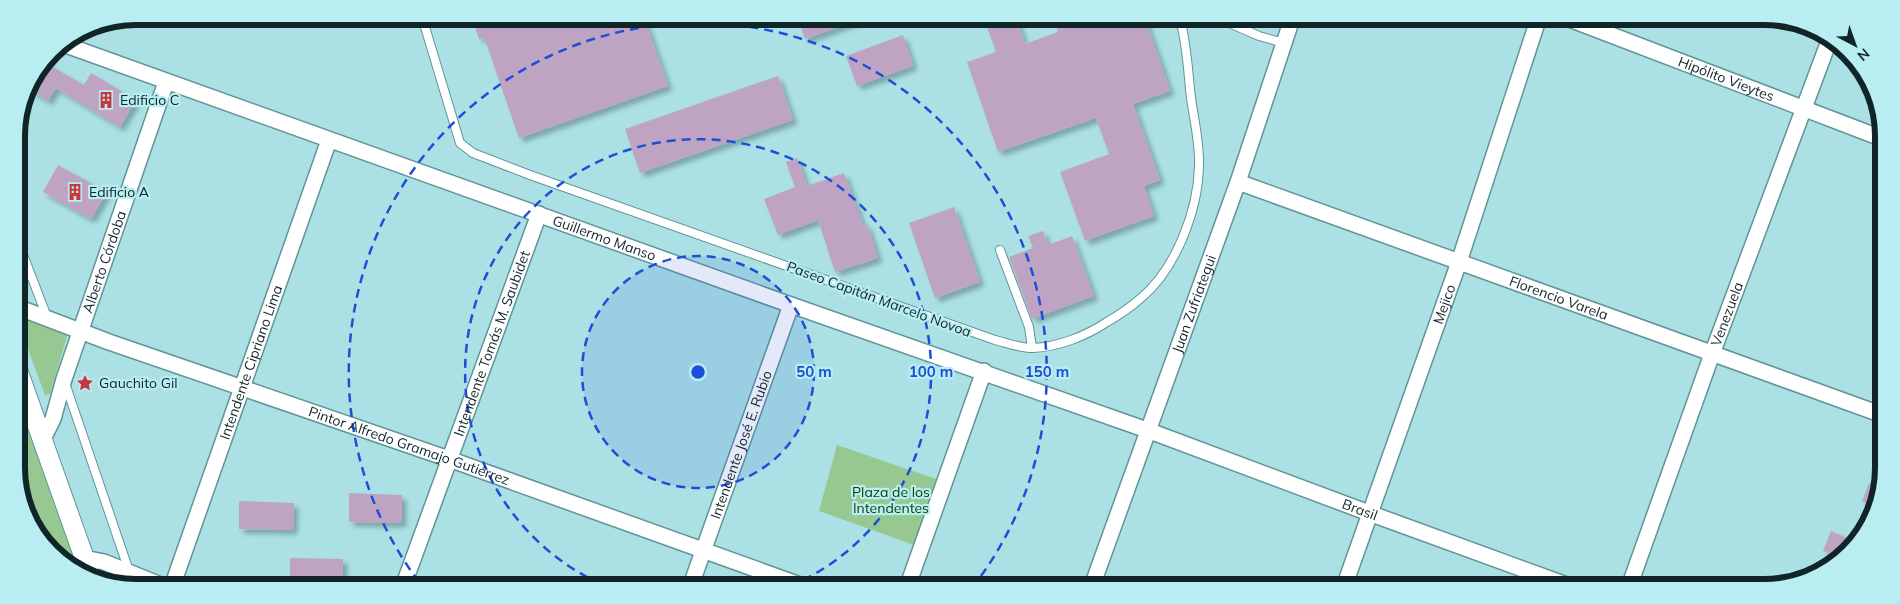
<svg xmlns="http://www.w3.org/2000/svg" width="1900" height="604" viewBox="0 0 1900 604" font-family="Mulish,sans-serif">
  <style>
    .green { fill: #97c891 }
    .building { fill: #bfa3c3; filter: url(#shadow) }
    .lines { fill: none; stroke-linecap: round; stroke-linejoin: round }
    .service-casing { stroke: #609498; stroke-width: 10 }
    .minor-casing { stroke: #609498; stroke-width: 18 }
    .tertiary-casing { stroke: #609498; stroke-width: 21 }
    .service { stroke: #fff; stroke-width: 8 }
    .minor { stroke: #fff; stroke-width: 15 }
    .tertiary { stroke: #fff; stroke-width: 19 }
    .ring { fill: none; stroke: #1d4ed8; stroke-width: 2.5; stroke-dasharray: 9 6 }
    .labels { text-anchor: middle; stroke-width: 4.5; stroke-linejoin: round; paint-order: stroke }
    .street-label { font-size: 14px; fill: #102527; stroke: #b8eef2 }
    .poi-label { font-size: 14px; fill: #102527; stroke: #b8eef2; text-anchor: start }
    .park-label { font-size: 14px; fill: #094104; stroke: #b8eef2 }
    .rim { fill: none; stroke: #102527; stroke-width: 6 }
    .centre { fill: #1d4ed8; stroke: #b8eef2; stroke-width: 2.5 }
    .ring-label { font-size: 15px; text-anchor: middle; font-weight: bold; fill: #1d4ed8; stroke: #b8eef2; stroke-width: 4.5; stroke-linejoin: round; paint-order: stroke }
  </style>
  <defs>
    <filter id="shadow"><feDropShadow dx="4.5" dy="4.5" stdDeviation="2.5" flood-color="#0004"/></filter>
  </defs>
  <rect width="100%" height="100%" fill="#abe1e5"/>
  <!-- green -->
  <path class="green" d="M19,317L61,329L67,336L50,394L45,395L18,322Z
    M18,386L77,567L46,547L18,491Z
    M837,445L939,480L917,546L819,511Z
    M103,567L143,584H105L99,580L97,572Z"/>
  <!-- building -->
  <path class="building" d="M472,17L644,18L668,86L519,138L484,37L479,39Z
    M798,18H858L859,20L805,39Z
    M984,18H1016L1025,44L1058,32L1054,19H1145L1170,91L1133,104L1160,180L1144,186L1154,216L1085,241L1060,172L1109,154L1096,118L998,152L967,62L996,52Z
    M903,35L913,66L857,86L846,56Z
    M44,62L84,85L91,73L136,100L120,127L56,88L48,101L27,88Z
    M778,76L793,120L640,173L625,129Z
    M797,158L807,186L844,173L863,225L867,224L878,258L835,272L818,220L778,235L764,199L795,187L786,162Z
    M58,165L107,192L91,219L43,192Z
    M954,207L980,282L935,298L909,223Z
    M1043,231L1048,245L1072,236L1094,296L1032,319L1009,257L1033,248L1028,236Z
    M1869,483L1880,487V499L1876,507L1862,501Z
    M349,493L402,495V523L349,522Z
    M239,501L294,503L293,530L239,529Z
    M1831,531L1857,542L1842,558L1823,551Z
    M290,558L343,559V584H290Z"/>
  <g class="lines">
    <!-- service casing -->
    <g class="service-casing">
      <path id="service" d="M422,17L460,143L473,153L530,175L995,340C1007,343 1020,348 1033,348C1058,347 1086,336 1107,322C1119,315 1131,307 1141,298C1176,269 1198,210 1199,166C1200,144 1194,120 1191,98C1188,72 1187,44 1180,19
        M1220,19L1259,36L1284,43
        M17,239L47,317
        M1000,250L1029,327L1032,348
        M65,383L129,571"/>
    </g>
    <!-- minor casing -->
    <g class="minor-casing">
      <g id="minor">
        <path id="s1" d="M1572,20L1881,138"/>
        <path id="s2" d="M63,44L791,305L1147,430L1369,513L1572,587"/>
        <path id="s3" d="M1238,182L1880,414"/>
        <path id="s4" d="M17,307L109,342L449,459L800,585"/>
        <path id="s5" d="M42,441L53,419L64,379L166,82"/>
        <path d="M84,558L104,562L158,584"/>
        <path id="s6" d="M173,584L329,140"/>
        <path id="s7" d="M404,584L539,214"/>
        <path id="s8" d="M691,585L791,305"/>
        <path d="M908,585L984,371"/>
        <path id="s9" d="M1092,586L1238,182L1292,19"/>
        <path id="s10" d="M1344,587L1459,262L1538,20"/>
        <path id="s11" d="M1629,587L1712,354L1829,41"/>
      </g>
    </g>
    <!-- tertiary casing -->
    <g class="tertiary-casing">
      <path id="tertiary" d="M18,371L90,574"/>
    </g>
    <!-- service -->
    <use href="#service" class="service"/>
    <!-- minor -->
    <use href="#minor" class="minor"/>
    <!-- tertiary -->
    <use href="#tertiary" class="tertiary"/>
  </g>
  <!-- distance rings -->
  <circle cx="698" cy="372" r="116" fill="#1d4ed8" fill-opacity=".12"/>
  <g class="ring">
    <circle cx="698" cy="372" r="116"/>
    <path d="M601 584A233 233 0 1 1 793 585"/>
    <path d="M419 582A349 349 0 1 1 975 584"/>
  </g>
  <!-- icons -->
  <defs>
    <g id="building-bare" transform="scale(1.35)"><path d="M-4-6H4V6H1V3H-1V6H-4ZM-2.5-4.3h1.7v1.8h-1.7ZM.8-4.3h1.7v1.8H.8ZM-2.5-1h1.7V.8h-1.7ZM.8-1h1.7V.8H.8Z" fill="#c63740" stroke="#b8eef2" stroke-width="2.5" paint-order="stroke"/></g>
    <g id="sight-bare" transform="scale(1.35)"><path d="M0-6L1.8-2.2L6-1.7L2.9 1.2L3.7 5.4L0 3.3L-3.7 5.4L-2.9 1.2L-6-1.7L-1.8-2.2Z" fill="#c63740" stroke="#b8eef2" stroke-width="2.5" paint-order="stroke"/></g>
  </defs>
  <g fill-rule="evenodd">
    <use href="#building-bare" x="106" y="100"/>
    <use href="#building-bare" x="75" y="192"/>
    <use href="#sight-bare" x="85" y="383"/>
  </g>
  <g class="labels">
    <!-- street labels -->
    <g class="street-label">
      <text dy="5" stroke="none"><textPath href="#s1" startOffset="165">Hipólito Vieytes</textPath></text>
      <text dy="5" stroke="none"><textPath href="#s2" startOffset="575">Guillermo Manso</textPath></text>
      <text dy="5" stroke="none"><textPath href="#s5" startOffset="190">Alberto Córdoba</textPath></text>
      <text dy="5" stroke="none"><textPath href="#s3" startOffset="341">Florencio Varela</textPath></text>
      <text transform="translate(879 299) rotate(20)" y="5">Paseo Capitán Marcelo Novoa</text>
      <text dy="5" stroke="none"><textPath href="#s9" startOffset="300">Juan Zufriategui</textPath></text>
      <text dy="5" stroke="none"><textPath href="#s10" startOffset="300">Mejico</textPath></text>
      <text dy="5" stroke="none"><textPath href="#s11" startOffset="290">Venezuela</textPath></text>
      <text dy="5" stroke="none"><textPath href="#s7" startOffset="256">Intendente Tomás M. Saubidet</textPath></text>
      <text dy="5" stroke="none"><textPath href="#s6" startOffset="235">Intendente Cipriano Lima</textPath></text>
      <text dy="5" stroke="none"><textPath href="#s8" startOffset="149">Intendente José E. Rubio</textPath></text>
      <text dy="5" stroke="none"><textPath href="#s4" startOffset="416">Pintor Alfredo Gramajo Gutiérrez</textPath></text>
      <text dy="5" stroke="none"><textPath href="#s2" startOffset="1378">Brasil</textPath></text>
    </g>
    <!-- poi labels -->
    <g class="poi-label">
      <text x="120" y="105">Edificio C</text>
      <text x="89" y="197">Edificio A</text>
      <text x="99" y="388">Gauchito Gil</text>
    </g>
    <!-- park labels -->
    <g class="park-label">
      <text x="891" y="497">Plaza de los<tspan x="891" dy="16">Intendentes</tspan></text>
    </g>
  </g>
  <!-- crop -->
  <path d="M0 0H1900V604H0ZM136 25H1764A111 111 0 0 1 1875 136V468A111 111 0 0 1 1764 579H136A111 111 0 0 1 25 468V136A111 111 0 0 1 136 25Z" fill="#b8eef2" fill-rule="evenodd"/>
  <path class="rim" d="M136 25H1764A111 111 0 0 1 1875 136V468A111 111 0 0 1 1764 579H136A111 111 0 0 1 25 468V136A111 111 0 0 1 136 25Z"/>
  <circle cx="698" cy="372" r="8" class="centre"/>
  <g class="ring-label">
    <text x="814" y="377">50 m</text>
    <text x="931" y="377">100 m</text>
    <text x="1047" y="377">150 m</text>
  </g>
  <!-- north arrow -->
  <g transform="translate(1855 45) rotate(139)" stroke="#b8eef2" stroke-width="4" paint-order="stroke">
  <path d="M0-4L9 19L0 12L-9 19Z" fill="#102527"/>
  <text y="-8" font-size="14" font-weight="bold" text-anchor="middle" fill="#102527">N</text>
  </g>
</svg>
